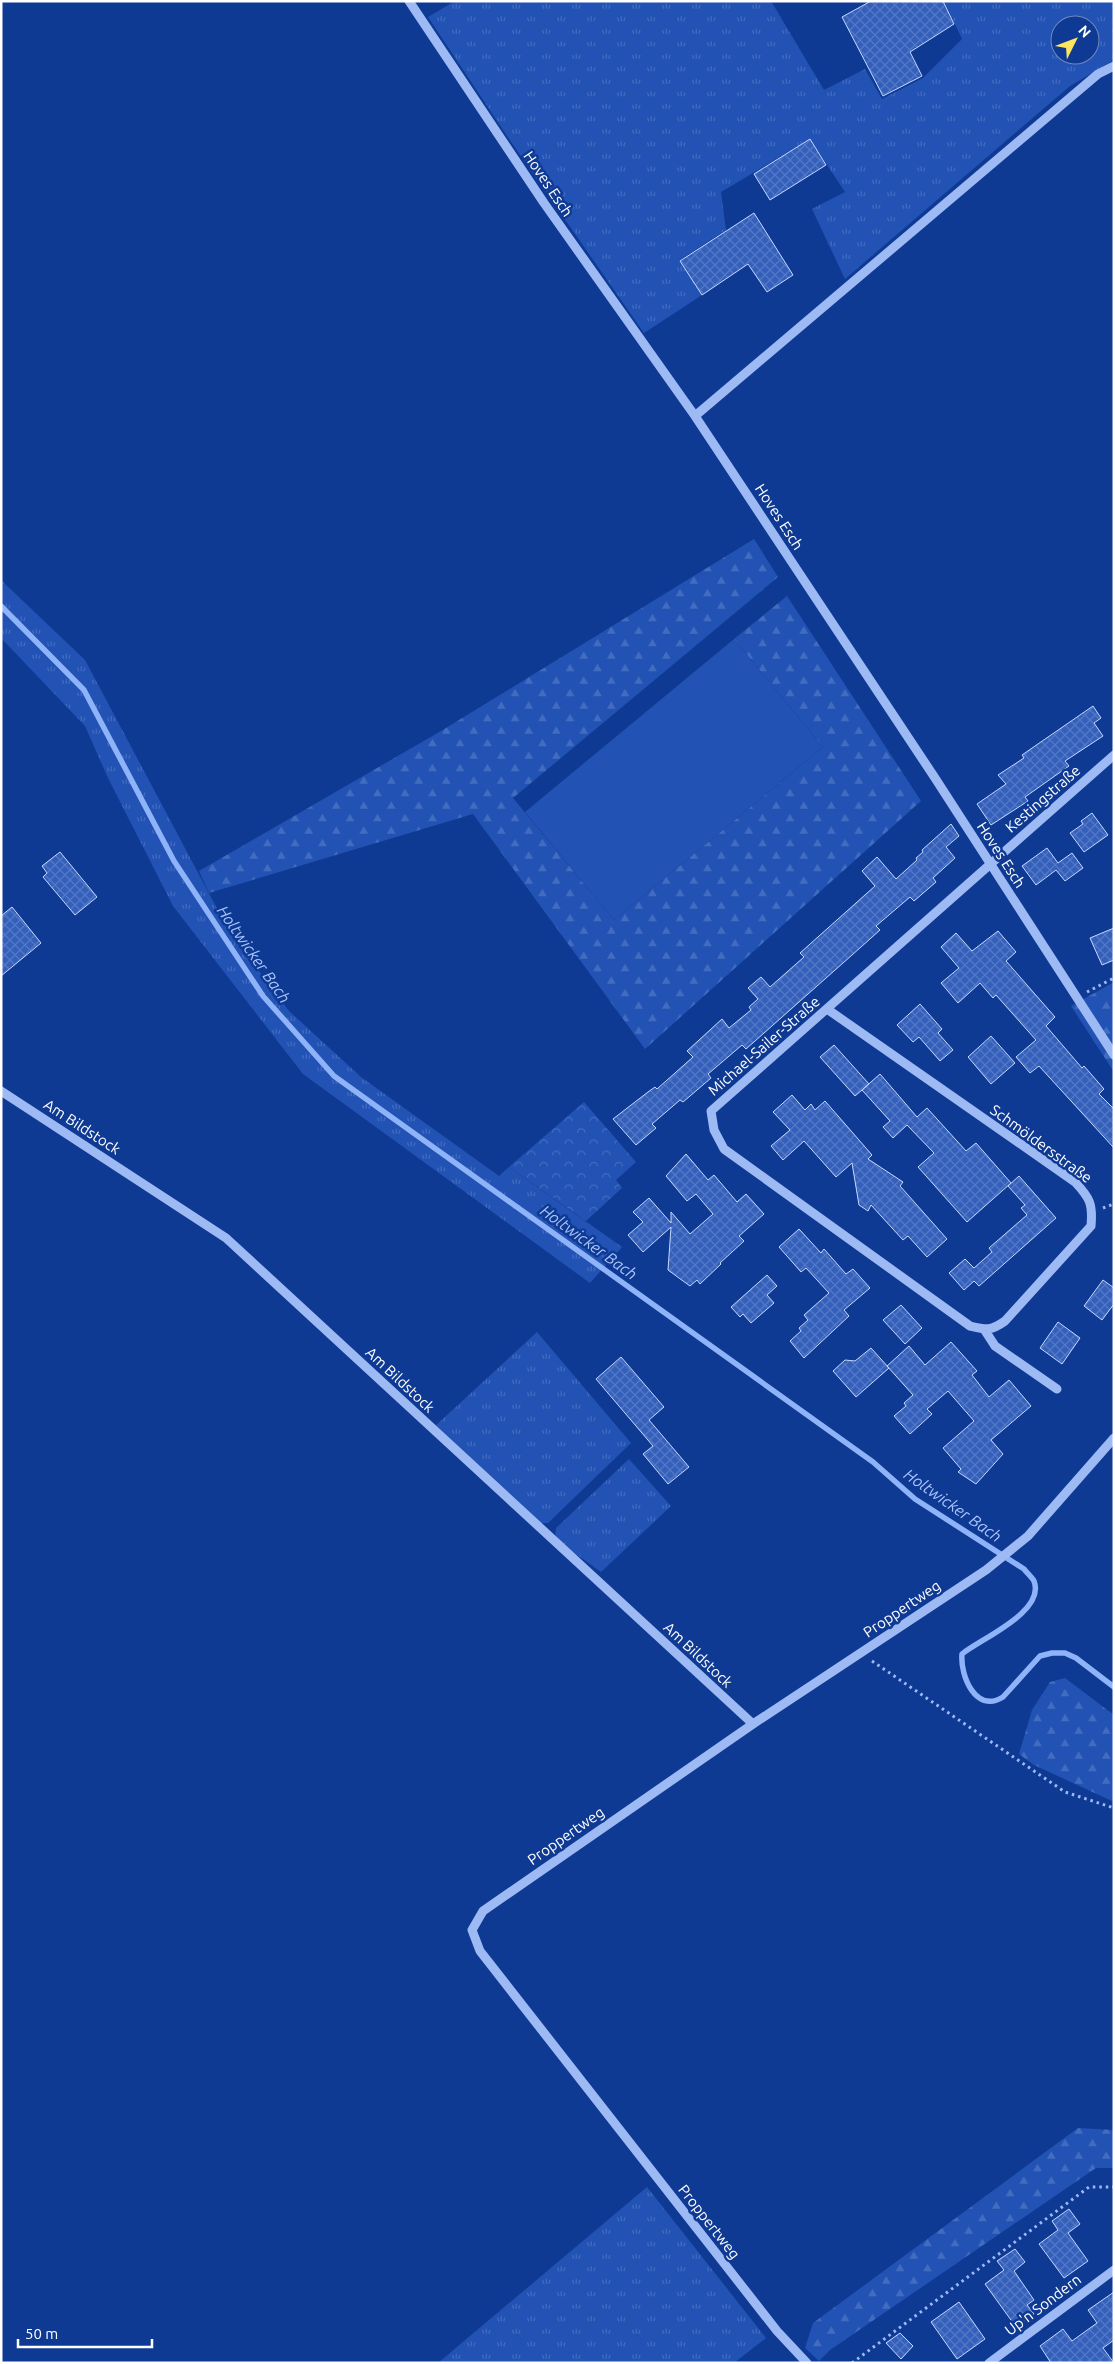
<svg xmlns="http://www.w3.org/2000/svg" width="1115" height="2364" viewBox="0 0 1115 2364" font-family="Ubuntu,sans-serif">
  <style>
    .grass { fill: url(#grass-tufts); fill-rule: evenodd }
    .forest { fill: url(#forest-firs) }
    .park { fill: url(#park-crowns) }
    .pitch { fill: #2152b4 }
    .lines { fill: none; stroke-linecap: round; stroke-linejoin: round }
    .stream { stroke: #8eb3f8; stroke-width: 5.5 }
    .building { fill: url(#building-cross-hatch); stroke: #c5d8fe }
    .path { stroke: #9dbaf4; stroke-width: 3; stroke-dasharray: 2.5 4; stroke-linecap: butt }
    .minor { stroke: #9dbaf4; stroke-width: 9 }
    .labels { text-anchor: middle; stroke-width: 5; stroke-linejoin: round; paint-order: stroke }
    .street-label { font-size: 15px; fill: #fff; stroke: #0f3a94 }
    .water-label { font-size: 16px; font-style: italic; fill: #a9c5fb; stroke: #0f3a94 }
  </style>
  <defs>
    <pattern id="grass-tufts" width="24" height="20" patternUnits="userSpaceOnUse" patternTransform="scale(1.25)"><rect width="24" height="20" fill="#2152b4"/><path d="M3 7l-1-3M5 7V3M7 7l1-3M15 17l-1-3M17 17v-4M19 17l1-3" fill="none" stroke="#426cbf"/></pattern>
    <pattern id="forest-firs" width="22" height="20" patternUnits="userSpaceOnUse" patternTransform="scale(1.25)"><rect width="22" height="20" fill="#2152b4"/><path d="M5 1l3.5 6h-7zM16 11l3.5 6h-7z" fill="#426cbf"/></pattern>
    <pattern id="park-crowns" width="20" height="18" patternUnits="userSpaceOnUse" patternTransform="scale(1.25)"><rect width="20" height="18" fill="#2152b4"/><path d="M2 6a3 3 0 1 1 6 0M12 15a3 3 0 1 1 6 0" fill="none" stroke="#426cbf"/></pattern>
    <pattern id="building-cross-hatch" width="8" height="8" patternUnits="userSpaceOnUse" patternTransform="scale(1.25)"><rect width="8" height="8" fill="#3460bc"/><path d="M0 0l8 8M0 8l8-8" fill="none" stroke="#5278c6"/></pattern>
  </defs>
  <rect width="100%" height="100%" fill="#0f3a94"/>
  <!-- grass -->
  <path class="grass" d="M455,1H771L824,90L865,69L882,99L923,78L962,39L944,1H1114V60L1070,86L845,279L812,209L845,192L810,139L721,192L726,230L680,260L702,295L644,333L507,136L428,17ZM1060,25H1090V55H1060Z
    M1,580L85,660L229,931L289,1011L361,1077L499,1176L509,1167L622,1247L590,1283L303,1074L173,906L108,778L85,726L1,638Z
    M537,1332L631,1443L548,1523H538L434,1427Z
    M629,1459L671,1506L601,1572L555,1539L556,1528Z
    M647,2187L766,2338L734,2363H438Z"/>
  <!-- forest -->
  <path class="forest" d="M754,539L778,577L513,798L614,920L823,747L734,639L787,596L921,801L645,1049L473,814L209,893L199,871L441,731Z
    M1114,982V1072L1071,1006Z
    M1065,1678L1114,1715V1802L1034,1765L1019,1754L1032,1710L1050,1682Z
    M1078,2128L1114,2130V2168H1096L830,2350L819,2361L805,2348L813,2323Z"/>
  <!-- park -->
  <path class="park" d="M584,1102L636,1162L616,1180L622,1188L586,1221L509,1167Z"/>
  <!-- pitch -->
  <path class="pitch" d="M734,639L823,747L614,920L525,812Z"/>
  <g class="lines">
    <!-- stream -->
    <path class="stream" d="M1,606L84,690L174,861L263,996L334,1076L873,1462L915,1499L1024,1569C1027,1573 1032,1577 1034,1581C1046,1612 980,1639 962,1654C960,1676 976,1714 1003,1697L1040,1656L1052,1653H1065L1076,1658L1114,1687"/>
  </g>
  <!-- building -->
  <path class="building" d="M871,1H943L954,24L910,52L922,76L883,96L842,17Z
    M810,139L826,165L770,200L754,174Z
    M754,213L793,275L767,292L748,264L702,295L680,261Z
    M1093,706L1101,718L1094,723L1103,736L1065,761L1069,766L1025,797L1028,801L991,825L977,804L1006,784L998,775L1024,758L1022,755Z
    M1092,813L1108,835L1084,852L1070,833L1083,824L1081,821Z
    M951,824L959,836L946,847L955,858L933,878L936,882L914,901L910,897L876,926L880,930L852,955L746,1049L742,1045L708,1074L711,1078L683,1102L680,1100L652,1124L656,1128L636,1145L613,1119L648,1092L655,1087L657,1089L693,1057L687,1051L722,1019L729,1028L751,1010L749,1007L758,999L748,988L761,977L770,987L804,957L800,953L875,886L862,871L877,857L896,879L917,860L916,858L923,852L922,850Z
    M1047,848L1058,863L1072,853L1083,868L1065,881L1056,870L1036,885L1022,866Z
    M60,852L97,897L75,915L43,877L47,873L42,866Z
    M12,907L41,943L1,976V916Z
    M1114,928V960L1102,965L1090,938Z
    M998,931L1016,952L1006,961L1055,1017L1046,1026L1082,1068L1084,1066L1104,1089L1099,1094L1114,1109V1148L1039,1066L1030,1073L1016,1057L1036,1040L996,995L993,998L980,983L958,1003L941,983L959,968L941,947L956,933L972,951Z
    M920,1004L942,1029L938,1033L953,1050L940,1061L919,1037L913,1042L897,1025Z
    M991,1036L1015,1063L991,1084L968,1057Z
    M834,1045L869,1084L855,1096L820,1057Z
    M880,1074L917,1117L927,1108L966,1151L976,1143L1011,1183L967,1222L918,1167L934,1153L907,1125L893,1138L883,1127L890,1121L862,1090Z
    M792,1095L805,1110L811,1104L815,1110L825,1101L872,1155L868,1159L903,1182L900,1186L947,1239L927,1257L908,1236L903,1240L871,1205L868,1211L859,1205L852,1163L836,1177L804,1141L783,1160L771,1146L790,1130L773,1112Z
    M686,1154L708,1180L714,1175L737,1202L746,1194L764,1214L739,1236L744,1241L720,1263L721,1264L700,1284L697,1280L690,1286L668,1270L671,1227L643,1252L628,1235L643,1222L633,1212L649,1198L671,1223V1212L690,1234L713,1214L696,1194L687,1201L666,1176Z
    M1019,1176L1056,1218L979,1286L974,1281L964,1290L949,1273L965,1259L974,1268L992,1252L989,1248L1027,1215L1021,1208L1025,1205L1008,1186Z
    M799,1229L821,1253L824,1249L846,1274L853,1269L870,1288L844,1310L849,1316L804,1358L790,1341L801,1331L799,1328L808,1320L804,1315L829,1293L806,1268L801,1272L779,1247Z
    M767,1275L777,1286L767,1295L774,1303L751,1323L743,1314L740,1317L731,1307Z
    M1103,1280L1114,1288V1304L1102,1320L1084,1306Z
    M901,1305L922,1328L905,1344L883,1320Z
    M1058,1322L1080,1338L1062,1364L1040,1348Z
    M951,1342L977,1371L972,1375L989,1397L1009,1380L1031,1406L991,1440L1003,1454L976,1484L958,1472L961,1469L943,1448L974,1421L948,1391L927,1409L932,1414L910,1434L894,1416L906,1406L904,1403L913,1395L887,1366L909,1346L925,1365Z
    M871,1348L889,1368L856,1397L833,1371L845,1360L855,1361Z
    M621,1357L664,1407L649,1420L689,1467L668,1484L643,1454L653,1446L596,1379Z
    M1069,2209L1080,2224L1068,2233L1088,2261L1064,2278L1039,2244L1058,2230L1052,2221Z
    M1015,2249L1025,2262L1014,2271L1034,2300L1027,2305L1034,2314L1016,2327L985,2284L1004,2270L997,2261Z
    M1114,2292V2340L1103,2348L1114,2363H1051L1040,2346L1063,2329L1072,2341L1097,2323L1088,2310Z
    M959,2302L985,2339L957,2359L931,2322Z
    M900,2333L913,2346L901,2359L886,2343Z"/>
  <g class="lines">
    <!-- path -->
    <path class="path" d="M1087,992L1114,978
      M1103,1208L1114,1204
      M872,1661L1065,1792L1114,1808
      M852,2363L1089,2187H1114"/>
    <!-- minor -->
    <path class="minor" d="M409,1L544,203L695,416L935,778L1114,1055
      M695,416L1098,74L1114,66
      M827,1009L1075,1182C1090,1198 1093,1204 1091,1226L1005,1321C991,1331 987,1330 970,1326L724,1149L714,1130L711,1111L1114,755
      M1,1091L226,1238L753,1724
      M984,1329L995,1346L1057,1389
      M807,2363L777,2331L480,1951L472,1930L483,1911L753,1724L986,1570L1028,1536L1114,1438
      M989,2363L1114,2270"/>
  </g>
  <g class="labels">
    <!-- street labels -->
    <g class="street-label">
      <text transform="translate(548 184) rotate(56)" y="5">Hoves Esch</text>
      <text transform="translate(779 517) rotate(57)" y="5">Hoves Esch</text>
      <text transform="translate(1043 799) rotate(-41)" y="5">Kestingstraße</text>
      <text transform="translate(1001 855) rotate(57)" y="5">Hoves Esch</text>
      <text transform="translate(764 1046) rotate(-41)" y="5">Michael-Sailer-Straße</text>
      <text transform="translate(82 1127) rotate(33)" y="5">Am Bildstock</text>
      <text transform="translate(1041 1144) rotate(36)" y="5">Schmöldersstraße</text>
      <text transform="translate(400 1380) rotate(43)" y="5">Am Bildstock</text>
      <text transform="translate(902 1609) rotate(-34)" y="5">Proppertweg</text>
      <text transform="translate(698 1655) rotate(43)" y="5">Am Bildstock</text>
      <text transform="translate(566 1836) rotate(-35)" y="5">Proppertweg</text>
      <text transform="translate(709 2222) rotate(52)" y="5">Proppertweg</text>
      <text transform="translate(1043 2305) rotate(-37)" y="5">Up'n Sondern</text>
    </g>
    <!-- water labels -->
    <g class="water-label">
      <text transform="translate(254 954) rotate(55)" y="6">Holtwicker Bach</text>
      <text transform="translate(589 1242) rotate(36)" y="6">Holtwicker Bach</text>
      <text transform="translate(953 1505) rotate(35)" y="6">Holtwicker Bach</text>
    </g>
  </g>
  <!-- border -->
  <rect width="1115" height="2364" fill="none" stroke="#ffffff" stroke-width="5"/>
  <!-- north arrow -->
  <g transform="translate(1075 40) rotate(48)"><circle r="24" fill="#0f3a94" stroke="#6f89bf"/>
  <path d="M0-4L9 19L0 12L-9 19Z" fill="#ffe460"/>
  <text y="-8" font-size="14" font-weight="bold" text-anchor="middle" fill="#ffffff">N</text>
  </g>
  <!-- scale -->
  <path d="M18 2339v8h134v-8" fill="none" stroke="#ffffff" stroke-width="2.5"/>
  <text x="25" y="2339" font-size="15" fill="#ffffff" stroke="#0f3a94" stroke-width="4" paint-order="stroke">50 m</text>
</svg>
